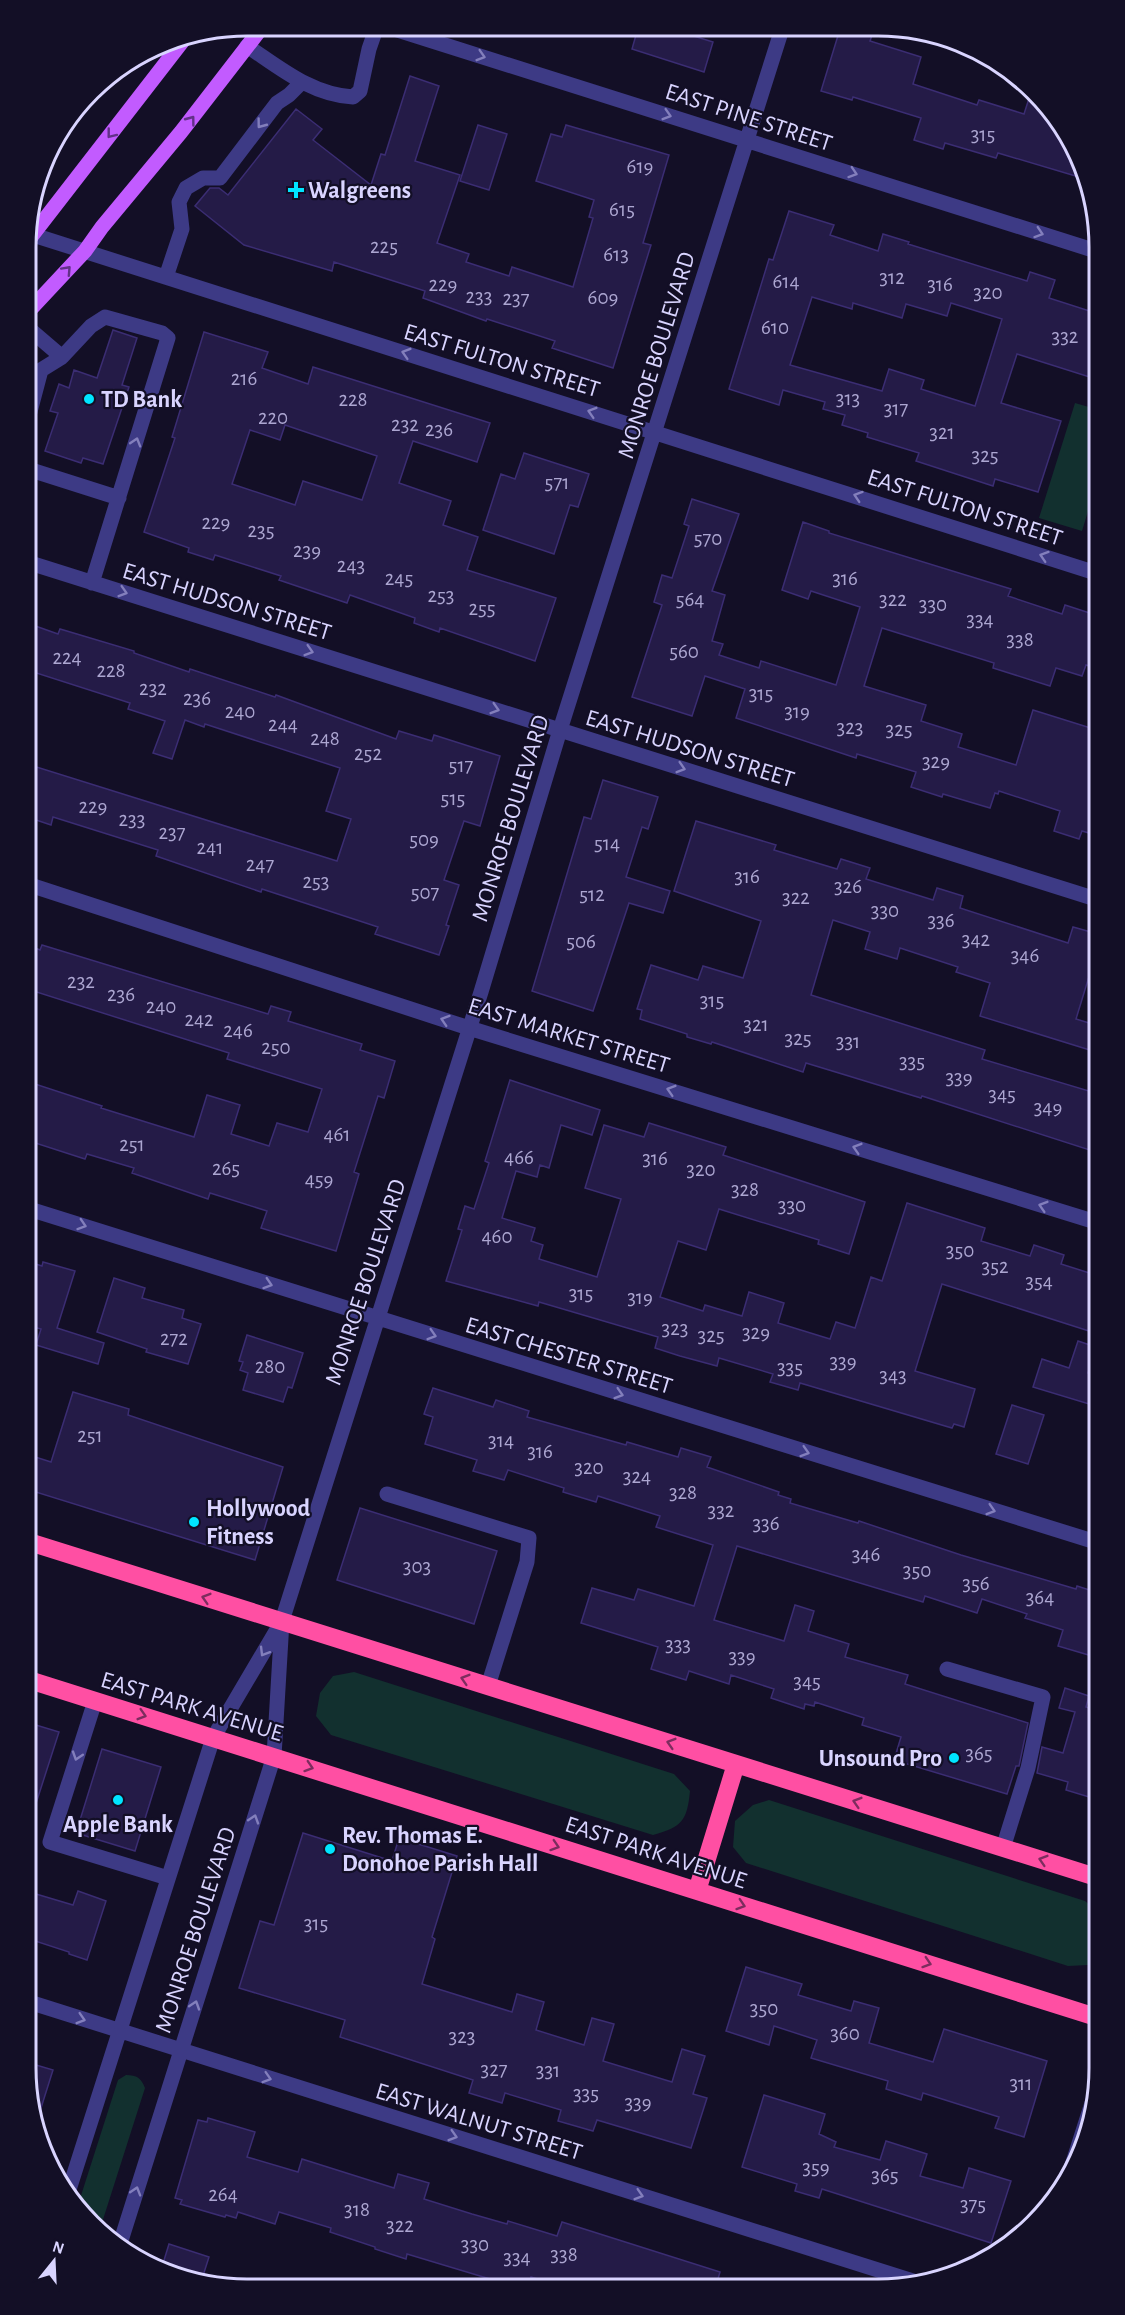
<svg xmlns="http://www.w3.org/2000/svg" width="1125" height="2315" viewBox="0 0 1125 2315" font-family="'Alegreya Sans',sans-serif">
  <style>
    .green { fill: #12302f }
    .building { fill: #241b47; stroke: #3b2d73; stroke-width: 1.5; fill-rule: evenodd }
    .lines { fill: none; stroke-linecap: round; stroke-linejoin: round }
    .minor { stroke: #3d3a85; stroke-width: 15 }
    .major { stroke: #c25bff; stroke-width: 15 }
    .highway { stroke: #ff4fa3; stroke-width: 18 }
    .oneway { stroke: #837fbc }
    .oneway2 { stroke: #623188 }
    .oneway3 { stroke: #7d2c5e }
    .poi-dot { fill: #00e5ff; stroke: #130f26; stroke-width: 2 }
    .labels { text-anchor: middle; stroke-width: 4.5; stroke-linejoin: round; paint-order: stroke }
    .number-label { font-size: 21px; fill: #aca6d1 }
    .street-label { font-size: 24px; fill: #d9d4ff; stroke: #130f26 }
    .poi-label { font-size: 24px; font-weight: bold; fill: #d9d4ff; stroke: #130f26; text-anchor: start }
    .rim { fill: none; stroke: #d9d4ff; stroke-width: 3 }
  </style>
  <rect width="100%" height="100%" fill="#130f26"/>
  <!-- green -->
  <path class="green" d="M1075,403L1099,410V475L1082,531L1039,518Z
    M354,1672L674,1774L690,1791C687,1821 682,1827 653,1835L331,1735L316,1716L320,1693L333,1676Z
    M769,1800L1085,1901L1099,1913V1953L1088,1965L1068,1966L746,1863L733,1847L735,1821L753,1805Z
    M126,2075C137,2075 141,2078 145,2088L99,2232L77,2208L118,2080Z"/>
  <!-- building -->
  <path class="building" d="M638,28H668L713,42L704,72L632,49Z
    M840,29H874L870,41L921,57L913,84L977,105L979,100L1024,114L1032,89L1062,123L1089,180L998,153L996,158L945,143L943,149L914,140L921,118L853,97L852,100L821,91Z
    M410,76L439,86L415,161L460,175L437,243L469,254L466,262L509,276L512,267L573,287L593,218L589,217L594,200L536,181L551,134L562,137L566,125L669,155L643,243L651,245L613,368L552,348L555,341L487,319L486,321L423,298L425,291L334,262L332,271L244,245L195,206L210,188H219L228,195L296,109L322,129L313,140L371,185L381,154L385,155Z
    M478,125L507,134L489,190L460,181Z
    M789,211L834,225L830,235L878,251L883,234L909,242L908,244L1027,281L1030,272L1055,280L1049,298L1099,314V380L1017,354L1001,403L1061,421L1038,492L995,479L993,486L916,461L919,453L867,437L868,433L842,425L845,415L823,409L825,402L783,390L779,405L729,389L769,259L773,260ZM812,297L852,309L853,303L902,318L906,304L947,316L951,303L1002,319L975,406L921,389L924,380L889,369L882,391L790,365Z
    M113,330L137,338L122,385L129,387L103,464L83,458L81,463L45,451L58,413L50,411L59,384L69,388L74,370L97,378Z
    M204,332L268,352L262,368L308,384L313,367L490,423L477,462L413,441L399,483L451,501L443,525L478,537L467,570L556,598L535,661L440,628L439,632L414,623L415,618L350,595L347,603L279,580L281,576L215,555L213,560L188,552L189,548L144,532L175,438L172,437ZM285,425L377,456L362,500L303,481L295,505L232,484L250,430L280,440Z
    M524,453L589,474L578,507L570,505L554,554L483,530L501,474L515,479Z
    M692,499L739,514L712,591L725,595L712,641L723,644L719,655L759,668L761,661L836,685L860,607L811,591L808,599L782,590L803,522L829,531V533L1011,589L1008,596L1062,614L1065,605L1099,616V669L1086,665L1082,676L1056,668L1050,686L993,668L994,663L882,628L864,686L926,705L921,721L962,734L958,747L1016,765L1033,710L1097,730L1092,747L1099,748V836L1082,831L1079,839L1054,831L1060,811L999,791L998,794L995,793L990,808L943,794L942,797L911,787L916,772L857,754L856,758L736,718L745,689L705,676L692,716L632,697L662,605L654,602L662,575L672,578L689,526L684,524Z
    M27,623L58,634L60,629L134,651V653L189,672L190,669L275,697L276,695L396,739L399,731L432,741L434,735L500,756L480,826L464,821L444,880L459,885L446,925L449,926L439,955L375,934L378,927L262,889L261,892L156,856L158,850L53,817L51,825L27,817V764L337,861L351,819L326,811L340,768L205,724L204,727L185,720L172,759L153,753L165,721L128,709L130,703L27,670Z
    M603,780L658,797L648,829L642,827L626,877L670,891L663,913L629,903L593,1011L532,991L584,817L591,819Z
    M696,821L776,845L774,850L837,869L841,859L870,868L866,879L933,900L937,888L963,896L960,908L1068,943L1073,927L1098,934L1091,956L1095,957L1076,1019L1099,1026L1093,1051L980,1016L990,983L956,972L958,967L900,948L897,959L865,949L870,932L833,920L811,995L985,1050L982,1059L1099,1094V1153L922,1096L921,1098L806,1063L803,1072L712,1042L711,1044L687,1037V1034L640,1019L642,1010L637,1009L651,965L698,980L703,966L743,978L761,921L674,891Z
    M42,945L268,1014L271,1006L291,1012L288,1021L362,1044L360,1050L395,1061L384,1098L378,1096L354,1172L359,1174L336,1251L261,1228L267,1211L210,1193L208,1199L132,1173L134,1168L87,1154L85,1159L26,1140V1081L102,1106L101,1108L194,1137L207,1095L240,1105L231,1134L269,1146L277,1123L308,1132L322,1089L227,1059L229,1053L27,989V966L33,947L40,950Z
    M510,1080L600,1110L592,1135L561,1125L549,1168L540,1165L537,1177L516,1171L502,1218L535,1228L531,1241L543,1245L539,1259L597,1277L621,1199L585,1188L604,1125L644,1137L649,1123L726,1147L723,1155L865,1202L849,1254L818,1244L819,1240L719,1209L706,1250L678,1241L660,1297L703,1311L705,1305L742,1316L749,1292L784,1303L778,1323L830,1339L836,1322L855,1328L871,1277L882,1281L907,1203L985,1228L981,1241L1030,1256L1034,1245L1064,1255L1061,1264L1099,1276V1297L1089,1331L942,1284L915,1371L975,1389L964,1427L954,1424L952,1428L800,1383L798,1390L770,1382L773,1374L719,1358L717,1366L680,1356L655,1348L658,1337L539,1302L538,1306L446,1281L462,1230L458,1229L465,1206L474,1209L489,1163L485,1161Z
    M26,1261L42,1266L43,1262L75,1271L57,1328L104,1343L98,1364L36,1345L41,1329L26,1325Z
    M114,1278L145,1288L142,1298L184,1310L182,1318L201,1324L188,1364L146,1352L147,1349L97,1332Z
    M247,1335L303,1353L292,1388L288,1387L283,1402L243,1390L248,1373L240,1370L243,1362L239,1361Z
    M1078,1341L1096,1347L1088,1373L1099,1375V1407L1033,1387L1042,1359L1069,1368Z
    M433,1388L493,1407L496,1400L529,1411L527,1417L626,1445L627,1442L678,1457L681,1448L711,1457L707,1467L779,1492L778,1495L791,1499L790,1503L858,1523L859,1521L961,1555L1076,1589L1077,1586L1099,1593V1632L1092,1656L1058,1646L1063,1630L1025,1618L1027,1614L982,1599L977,1613L925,1596L923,1602L737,1546L714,1620L784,1641L795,1605L814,1611L808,1631L849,1644L845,1657L908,1675L905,1684L1028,1723L1019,1766H1016L1007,1794L894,1760L901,1737L862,1725L864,1718L815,1702L814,1706L805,1704L804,1709L771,1698L774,1689L731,1675L729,1684L689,1671L686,1680L651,1669L658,1647L581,1623L592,1588L634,1600L638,1589L694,1606L713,1545L656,1527L660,1516L598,1496L596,1502L563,1492L564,1488L508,1470L504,1480L473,1471L477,1460L425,1444L433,1417L424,1414Z
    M73,1392L129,1409L128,1415L283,1467L255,1560L26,1489V1454L51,1462Z
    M1012,1405L1044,1415L1028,1464L996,1454Z
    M360,1508L497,1551L474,1624L337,1580Z
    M1065,1688L1089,1696L1086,1707L1099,1711V1800L1066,1790L1068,1782L1037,1773L1042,1747L1063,1753L1075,1712L1059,1708Z
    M26,1722L59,1732L30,1822H26Z
    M102,1749L161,1767L135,1851L76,1833Z
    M303,1833L392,1861L399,1838L457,1856L432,1937L435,1939L422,1984L512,2012L517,1994L544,2002L536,2030L584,2045L592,2018L614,2024L603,2061L672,2082L682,2049L705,2056L693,2094L707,2098L691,2148L597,2120L593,2131L558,2121L561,2110L505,2093L502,2103L469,2093L473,2080L340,2037L345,2020L239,1988L260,1921L274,1925Z
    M26,1891L73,1905L78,1891L106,1901L87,1960L69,1954V1952L26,1938Z
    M746,1967L802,1984L798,1995L851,2011L854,2001L879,2008L869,2043L933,2062L944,2029L1047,2061L1024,2137L995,2128L999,2117L923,2093L921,2100L886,2089L888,2081L811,2058L817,2040L774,2026L769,2045L726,2031Z
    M26,2062L53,2070L35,2127L26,2068Z
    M764,2095L825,2114L819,2134L836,2142L834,2147L880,2160L886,2141L927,2154L920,2176L963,2188L969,2168L1011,2181L991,2243L822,2189L819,2198L795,2191L797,2184L742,2167Z
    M208,2118L255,2132L247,2157L298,2172L302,2159L394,2188L398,2174L429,2183L424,2199L472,2214L507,2224L508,2221L557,2236L562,2222L720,2272L715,2289H570L531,2277L527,2288H512L489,2281L490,2279L407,2254L406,2259L375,2249V2247L330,2232L331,2228L279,2212L275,2224L238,2212L236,2218L226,2215L225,2217L180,2204L182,2200L175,2198L198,2120L207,2122Z
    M169,2244L209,2257L201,2282L161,2270Z"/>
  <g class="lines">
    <!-- minor -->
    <path class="minor" d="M385,26L1099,252
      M247,46C280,68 312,95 353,97L360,91L369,49L377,26
      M27,233L1099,574
      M166,277L182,229L179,202L186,188L203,178H220L277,103L289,95L301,83
      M27,327L62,357L91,326L105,317L162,333L168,338L92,583
      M27,423L41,370L62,357
      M27,466L31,470L119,498
      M27,562L1099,900
      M27,884L469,1028L1099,1223
      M26,1208L1099,1543
      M387,1494L529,1538L527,1562L488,1686
      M282,1621L481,992L560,730L782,29
      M947,1669L1043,1697L1028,1768L1003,1848
      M95,1701L50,1842L168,1878
      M26,2001L919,2283
      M1068,2178L1099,2081
      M67,2196L213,1738L282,1621L274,1756L119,2247"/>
    <!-- major -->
    <path class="major" d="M27,242L185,38
      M27,313L85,251L102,227L181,132L263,26"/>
    <!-- highway -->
    <path class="highway" d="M26,1541L1099,1878
      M26,1679L1099,2018
      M697,1891L736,1764"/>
  </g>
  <!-- one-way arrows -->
  <defs><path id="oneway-chevron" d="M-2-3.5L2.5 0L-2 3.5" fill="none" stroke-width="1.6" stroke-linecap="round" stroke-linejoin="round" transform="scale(1.5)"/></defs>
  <g class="oneway">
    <use href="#oneway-chevron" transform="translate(481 56) rotate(17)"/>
    <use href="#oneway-chevron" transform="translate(667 115) rotate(17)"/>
    <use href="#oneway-chevron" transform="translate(261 124) rotate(127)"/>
    <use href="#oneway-chevron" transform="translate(853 173) rotate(18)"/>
    <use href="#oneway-chevron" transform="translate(1039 233) rotate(18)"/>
    <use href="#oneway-chevron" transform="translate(406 353) rotate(-163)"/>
    <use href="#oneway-chevron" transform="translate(592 412) rotate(-163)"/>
    <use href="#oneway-chevron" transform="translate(136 442) rotate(-73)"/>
    <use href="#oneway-chevron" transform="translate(858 496) rotate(-162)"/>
    <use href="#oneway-chevron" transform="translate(1044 556) rotate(-162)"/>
    <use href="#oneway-chevron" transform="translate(123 592) rotate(17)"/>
    <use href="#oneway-chevron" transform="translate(309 651) rotate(17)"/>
    <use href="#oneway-chevron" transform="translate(495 709) rotate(17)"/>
    <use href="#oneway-chevron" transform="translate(681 768) rotate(17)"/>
    <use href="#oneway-chevron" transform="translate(445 1020) rotate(-162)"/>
    <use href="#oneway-chevron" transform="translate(671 1090) rotate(-163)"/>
    <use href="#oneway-chevron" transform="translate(857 1148) rotate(-163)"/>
    <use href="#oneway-chevron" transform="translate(1043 1206) rotate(-163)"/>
    <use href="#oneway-chevron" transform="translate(82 1225) rotate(18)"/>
    <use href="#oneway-chevron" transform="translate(268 1284) rotate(18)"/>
    <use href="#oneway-chevron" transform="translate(432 1335) rotate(17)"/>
    <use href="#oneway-chevron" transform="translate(619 1394) rotate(17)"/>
    <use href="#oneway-chevron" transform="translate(805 1452) rotate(17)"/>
    <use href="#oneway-chevron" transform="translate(991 1510) rotate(17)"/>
    <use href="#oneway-chevron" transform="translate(264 1652) rotate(121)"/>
    <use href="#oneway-chevron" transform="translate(77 1756) rotate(108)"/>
    <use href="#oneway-chevron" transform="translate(254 1819) rotate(-72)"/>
    <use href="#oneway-chevron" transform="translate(195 2005) rotate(-72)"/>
    <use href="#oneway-chevron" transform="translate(81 2019) rotate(17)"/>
    <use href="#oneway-chevron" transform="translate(267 2078) rotate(17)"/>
    <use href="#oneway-chevron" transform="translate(453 2136) rotate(17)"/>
    <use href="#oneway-chevron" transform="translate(136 2191) rotate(-73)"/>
    <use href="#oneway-chevron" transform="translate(639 2195) rotate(17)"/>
  </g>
  <g class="oneway2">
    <use href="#oneway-chevron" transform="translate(191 120) rotate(-53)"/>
    <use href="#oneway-chevron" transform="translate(111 134) rotate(128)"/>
    <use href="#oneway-chevron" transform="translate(67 270) rotate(-47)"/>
  </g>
  <g class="oneway3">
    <use href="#oneway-chevron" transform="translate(206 1598) rotate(-163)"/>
    <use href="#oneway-chevron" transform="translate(465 1679) rotate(-163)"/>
    <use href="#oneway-chevron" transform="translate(142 1715) rotate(17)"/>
    <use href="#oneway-chevron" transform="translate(671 1743) rotate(-163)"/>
    <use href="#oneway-chevron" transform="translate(309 1767) rotate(18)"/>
    <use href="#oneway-chevron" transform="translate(857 1802) rotate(-163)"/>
    <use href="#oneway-chevron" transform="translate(555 1846) rotate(18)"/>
    <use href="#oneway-chevron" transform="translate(1043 1860) rotate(-163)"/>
    <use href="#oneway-chevron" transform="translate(741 1905) rotate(18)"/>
    <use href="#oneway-chevron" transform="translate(927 1963) rotate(18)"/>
  </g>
  <!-- markers -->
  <g class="poi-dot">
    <path d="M293 181h6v6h6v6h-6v6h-6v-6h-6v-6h6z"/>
    <circle cx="89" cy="399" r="6"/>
    <circle cx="194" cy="1522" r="6"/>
    <circle cx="954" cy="1758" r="6"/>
    <circle cx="118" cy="1800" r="6"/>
    <circle cx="330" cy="1849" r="6"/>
  </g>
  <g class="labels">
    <!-- number labels -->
    <g class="number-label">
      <text x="983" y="141">315</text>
      <text x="640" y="173">619</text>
      <text x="622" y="216">615</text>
      <text x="384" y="253">225</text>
      <text x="616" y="261">613</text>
      <text x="892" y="284">312</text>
      <text x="786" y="288">614</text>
      <text x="443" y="291">229</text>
      <text x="940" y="291">316</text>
      <text x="988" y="299">320</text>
      <text x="479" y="303">233</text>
      <text x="603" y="304">609</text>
      <text x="516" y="305">237</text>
      <text x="775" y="334">610</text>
      <text x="1065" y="343">332</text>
      <text x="244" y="385">216</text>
      <text x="848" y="405">313</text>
      <text x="353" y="406">228</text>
      <text x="896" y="415">317</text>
      <text x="273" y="424">220</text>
      <text x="405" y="431">232</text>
      <text x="439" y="436">236</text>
      <text x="942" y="439">321</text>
      <text x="985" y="462">325</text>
      <text x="557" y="489">571</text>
      <text x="216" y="529">229</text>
      <text x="261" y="537">235</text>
      <text x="708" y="545">570</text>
      <text x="307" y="557">239</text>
      <text x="351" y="572">243</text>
      <text x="399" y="585">245</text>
      <text x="845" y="585">316</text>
      <text x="441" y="602">253</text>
      <text x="690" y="606">564</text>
      <text x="893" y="606">322</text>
      <text x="933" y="611">330</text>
      <text x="482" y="615">255</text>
      <text x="980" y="626">334</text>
      <text x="1020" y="646">338</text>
      <text x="684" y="658">560</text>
      <text x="67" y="664">224</text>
      <text x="111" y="677">228</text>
      <text x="153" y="695">232</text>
      <text x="761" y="700">315</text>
      <text x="197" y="705">236</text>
      <text x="240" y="718">240</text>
      <text x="797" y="718">319</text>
      <text x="283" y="731">244</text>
      <text x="850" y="734">323</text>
      <text x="899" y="736">325</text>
      <text x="325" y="745">248</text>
      <text x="368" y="760">252</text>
      <text x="936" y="768">329</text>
      <text x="461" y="772">517</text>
      <text x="453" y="805">515</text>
      <text x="93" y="813">229</text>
      <text x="132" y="826">233</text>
      <text x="172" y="839">237</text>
      <text x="424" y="846">509</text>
      <text x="607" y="850">514</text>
      <text x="210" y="854">241</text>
      <text x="260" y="871">247</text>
      <text x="747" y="883">316</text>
      <text x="316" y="888">253</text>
      <text x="848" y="893">326</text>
      <text x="425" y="899">507</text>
      <text x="592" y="901">512</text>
      <text x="796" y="904">322</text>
      <text x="885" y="917">330</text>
      <text x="941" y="927">336</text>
      <text x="976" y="946">342</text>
      <text x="581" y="948">506</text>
      <text x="1025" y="962">346</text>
      <text x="81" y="988">232</text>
      <text x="121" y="1001">236</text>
      <text x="712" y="1007">315</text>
      <text x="161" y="1013">240</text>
      <text x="199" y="1026">242</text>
      <text x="756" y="1031">321</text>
      <text x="238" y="1037">246</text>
      <text x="798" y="1045">325</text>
      <text x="848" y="1048">331</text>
      <text x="276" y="1054">250</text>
      <text x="912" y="1068">335</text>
      <text x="959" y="1084">339</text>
      <text x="1002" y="1101">345</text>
      <text x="1048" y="1114">349</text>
      <text x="337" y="1141">461</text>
      <text x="132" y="1151">251</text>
      <text x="519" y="1164">466</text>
      <text x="655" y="1165">316</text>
      <text x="226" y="1175">265</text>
      <text x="701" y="1176">320</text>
      <text x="319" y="1186">459</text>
      <text x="745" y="1196">328</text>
      <text x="792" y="1212">330</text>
      <text x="497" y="1243">460</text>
      <text x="960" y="1257">350</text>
      <text x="995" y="1273">352</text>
      <text x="1039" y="1288">354</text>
      <text x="581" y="1300">315</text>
      <text x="640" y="1304">319</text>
      <text x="675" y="1335">323</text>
      <text x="756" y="1339">329</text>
      <text x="711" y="1342">325</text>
      <text x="174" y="1345">272</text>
      <text x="843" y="1368">339</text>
      <text x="270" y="1373">280</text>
      <text x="790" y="1374">335</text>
      <text x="893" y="1382">343</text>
      <text x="90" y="1442">251</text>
      <text x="501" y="1447">314</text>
      <text x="540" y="1458">316</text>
      <text x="589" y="1474">320</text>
      <text x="637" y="1483">324</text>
      <text x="683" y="1499">328</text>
      <text x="721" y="1517">332</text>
      <text x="766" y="1530">336</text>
      <text x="866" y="1561">346</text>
      <text x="417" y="1573">303</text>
      <text x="917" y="1577">350</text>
      <text x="976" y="1590">356</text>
      <text x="1040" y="1604">364</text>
      <text x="678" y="1651">333</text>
      <text x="742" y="1663">339</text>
      <text x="807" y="1688">345</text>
      <text x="979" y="1760">365</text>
      <text x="316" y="1930">315</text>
      <text x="764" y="2015">350</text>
      <text x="845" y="2040">360</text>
      <text x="462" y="2043">323</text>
      <text x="494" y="2076">327</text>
      <text x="548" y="2077">331</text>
      <text x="1021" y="2090">311</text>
      <text x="586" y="2100">335</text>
      <text x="638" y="2109">339</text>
      <text x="816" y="2174">359</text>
      <text x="885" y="2182">365</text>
      <text x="223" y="2201">264</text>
      <text x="973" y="2211">375</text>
      <text x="357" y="2216">318</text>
      <text x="400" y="2232">322</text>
      <text x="475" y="2251">330</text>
      <text x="564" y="2261">338</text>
      <text x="517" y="2264">334</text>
    </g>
    <!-- street labels -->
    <g class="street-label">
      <text transform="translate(749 117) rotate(18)" y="8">EAST PINE STREET</text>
      <text transform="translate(656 355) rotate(-73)" y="8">MONROE BOULEVARD</text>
      <text transform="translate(502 360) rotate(17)" y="8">EAST FULTON STREET</text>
      <text transform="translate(965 507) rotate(18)" y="8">EAST FULTON STREET</text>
      <text transform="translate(227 601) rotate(17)" y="8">EAST HUDSON STREET</text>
      <text transform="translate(690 748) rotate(17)" y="8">EAST HUDSON STREET</text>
      <text transform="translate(510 818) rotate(-73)" y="8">MONROE BOULEVARD</text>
      <text transform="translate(569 1035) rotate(17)" y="8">EAST MARKET STREET</text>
      <text transform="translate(365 1282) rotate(-72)" y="8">MONROE BOULEVARD</text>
      <text transform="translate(569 1355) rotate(17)" y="8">EAST CHESTER STREET</text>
      <text transform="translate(192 1706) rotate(17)" y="8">EAST PARK AVENUE</text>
      <text transform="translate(656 1852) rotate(18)" y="8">EAST PARK AVENUE</text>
      <text transform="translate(195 1930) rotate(-72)" y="8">MONROE BOULEVARD</text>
      <text transform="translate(479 2121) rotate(17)" y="8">EAST WALNUT STREET</text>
    </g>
    <!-- poi labels -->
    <g class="poi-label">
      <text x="308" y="198">Walgreens</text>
      <text x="101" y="407">TD Bank</text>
      <text x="206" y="1516">Hollywood<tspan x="206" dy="28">Fitness</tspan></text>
      <text x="942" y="1766" text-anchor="end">Unsound Pro</text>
      <text x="118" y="1832" text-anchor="middle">Apple Bank</text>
      <text x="342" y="1843">Rev. Thomas E.<tspan x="342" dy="28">Donohoe Parish Hall</tspan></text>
    </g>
  </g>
  <!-- crop -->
  <path d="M0 0H1125V2315H0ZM247 36H878A211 211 0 0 1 1089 247V2068A211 211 0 0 1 878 2279H247A211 211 0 0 1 36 2068V247A211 211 0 0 1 247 36Z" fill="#130f26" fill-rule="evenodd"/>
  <path class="rim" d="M247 36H878A211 211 0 0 1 1089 247V2068A211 211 0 0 1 878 2279H247A211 211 0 0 1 36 2068V247A211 211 0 0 1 247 36Z"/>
  <!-- north arrow -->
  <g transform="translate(54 2261) rotate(18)" stroke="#130f26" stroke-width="4.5" paint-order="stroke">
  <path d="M0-4.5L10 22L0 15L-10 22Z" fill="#d9d4ff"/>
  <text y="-9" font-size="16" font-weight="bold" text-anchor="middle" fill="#d9d4ff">N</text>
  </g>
</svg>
